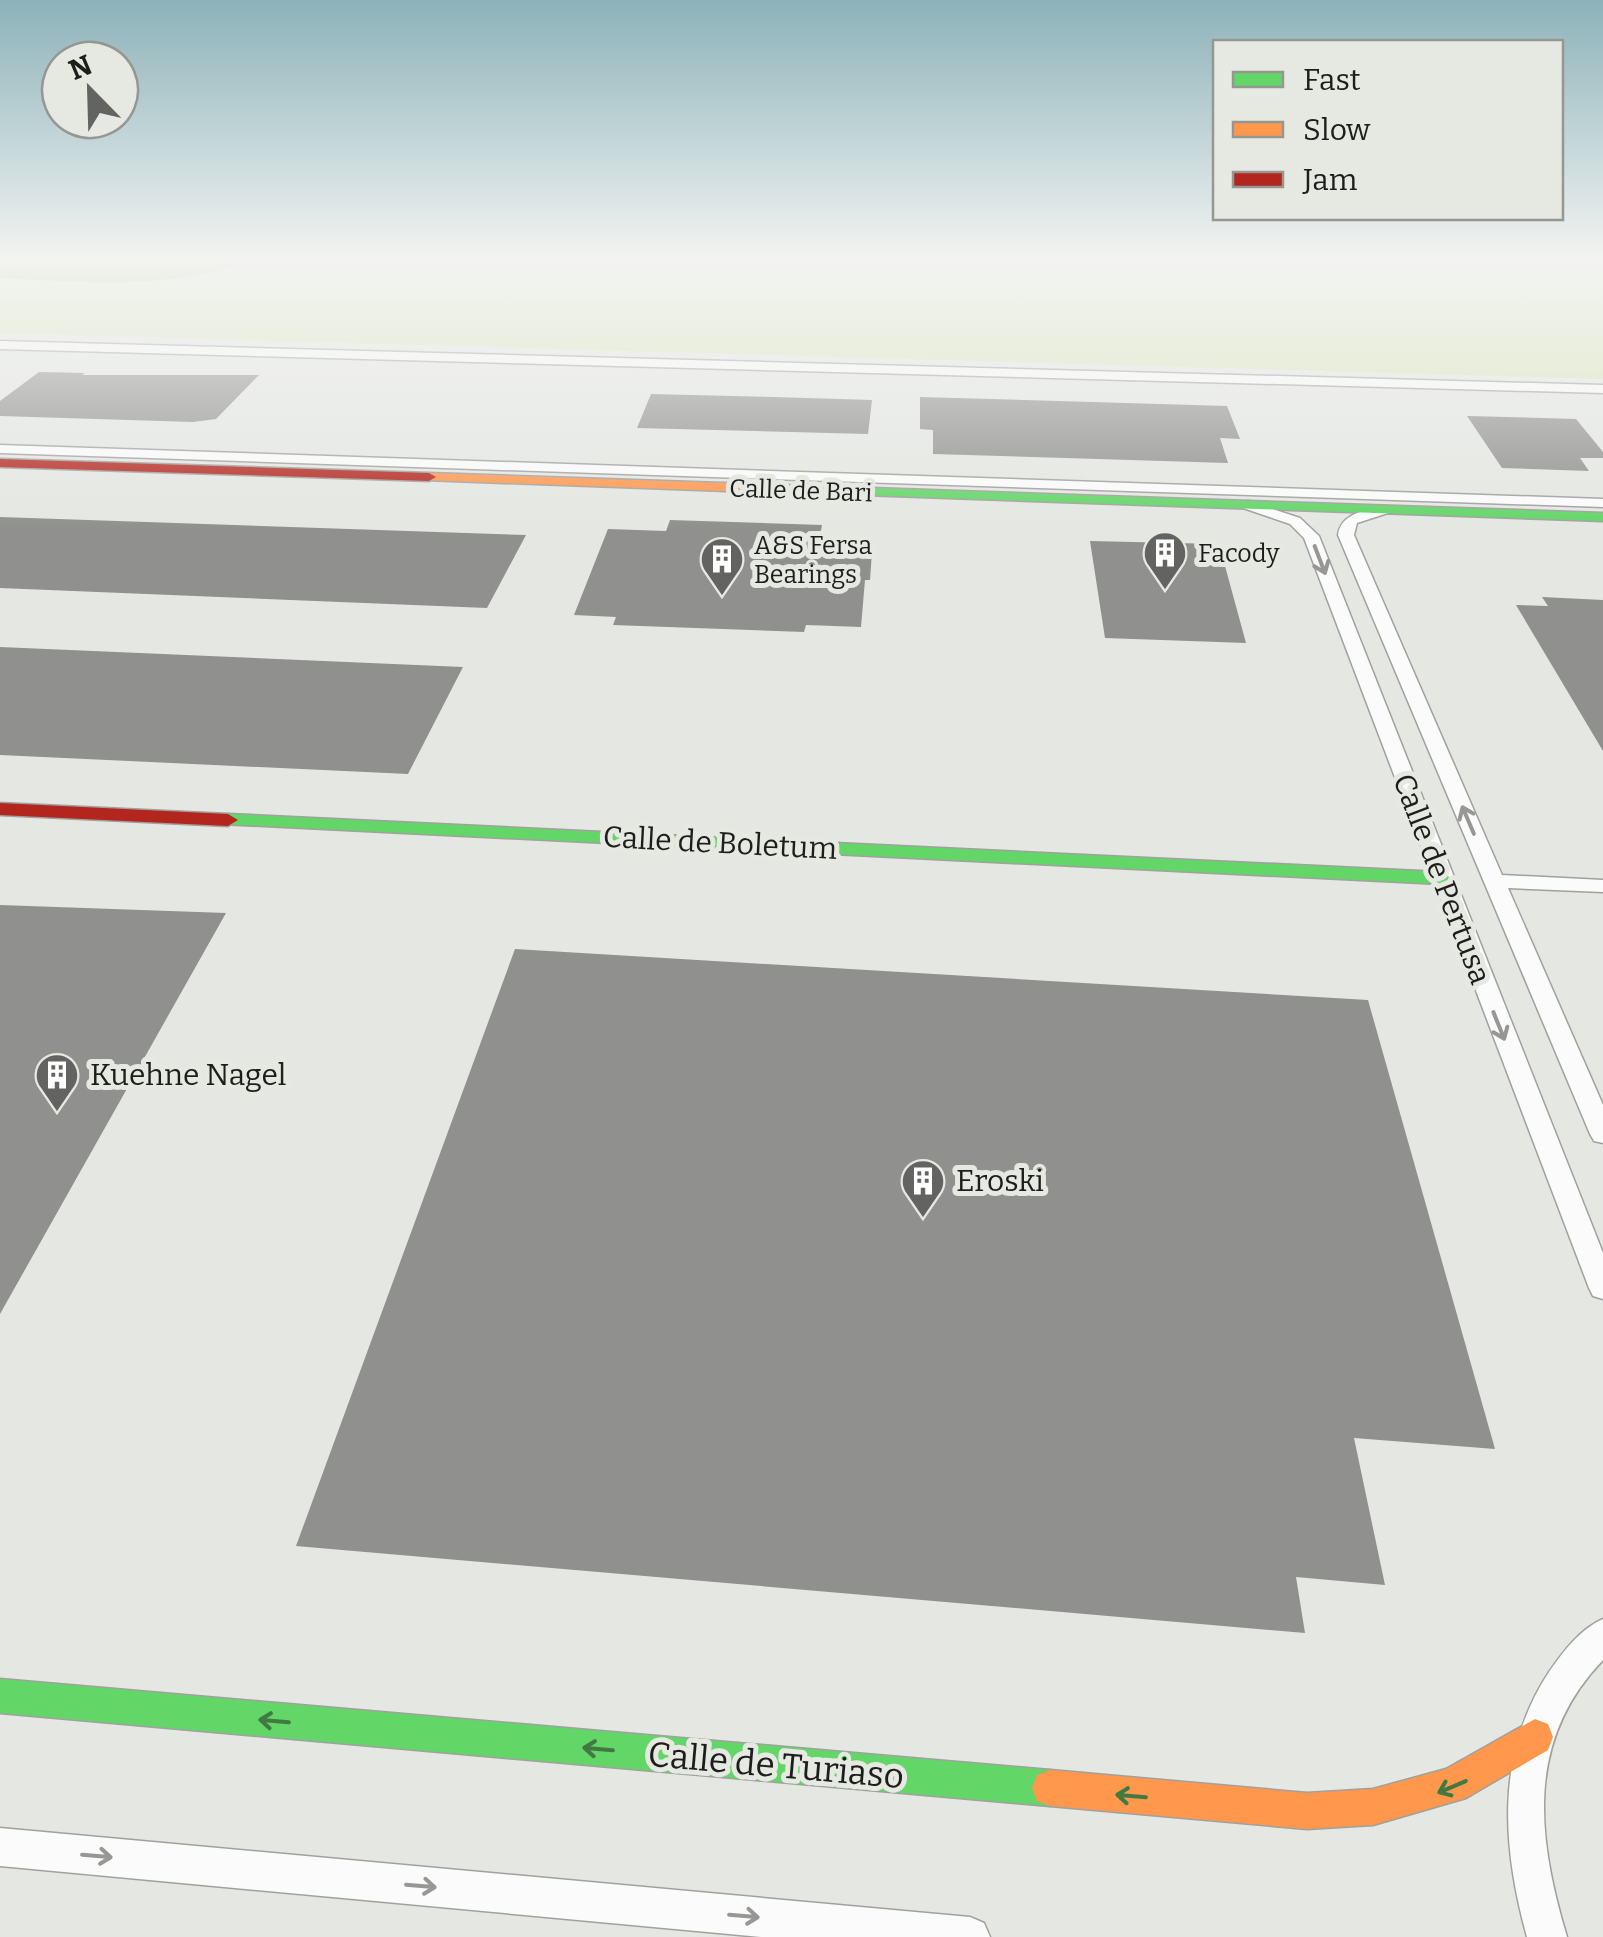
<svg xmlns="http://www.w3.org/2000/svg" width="1603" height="1937" viewBox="0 0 1603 1937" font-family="Bitter,serif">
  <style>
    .green { fill: #d9e4bc }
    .water { fill: #a2b072 }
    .building { fill: #90918e }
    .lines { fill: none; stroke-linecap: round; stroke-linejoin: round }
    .street-casing { stroke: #a0a19f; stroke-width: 3 }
    .fast-casing { stroke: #a0a19f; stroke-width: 3 }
    .slow-casing { stroke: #a0a19f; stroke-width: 3 }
    .jam-casing { stroke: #a0a19f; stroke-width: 3 }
    .street { fill: #fbfbfb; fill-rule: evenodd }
    .fast { fill: #63d668; fill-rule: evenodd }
    .slow { fill: #ff974d; fill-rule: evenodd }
    .jam { fill: #b3261e; fill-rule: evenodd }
    .oneway { stroke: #979796 }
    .oneway2 { stroke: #407a42 }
    .labels { text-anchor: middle; stroke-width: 10; stroke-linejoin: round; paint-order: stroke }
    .far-street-label { font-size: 25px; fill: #1d1d1b; stroke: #e6e8e2 }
    .far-poi-label { font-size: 25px; fill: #1d1d1b; stroke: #e6e8e2; text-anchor: start }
    .street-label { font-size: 30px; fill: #1d1d1b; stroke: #e6e8e2 }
    .poi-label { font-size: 30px; fill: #1d1d1b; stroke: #e6e8e2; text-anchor: start }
    .near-street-label { font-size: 35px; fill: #1d1d1b; stroke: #e6e8e2 }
  </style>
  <rect width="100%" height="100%" fill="#e5e7e3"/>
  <!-- green -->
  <path class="green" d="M0,258H1357L1603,266V379L0,333Z"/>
  <!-- water -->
  <path class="water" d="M0,258H255C174,291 86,282 0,278Z"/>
  <!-- building -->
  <path class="building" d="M39,372L85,373L82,375H259L216,419L193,422L0,416V401Z
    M651,394L774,397L872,400L868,434L637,428Z
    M920,397L1227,406L1240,439L1220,438L1228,463L933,454V430L920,429Z
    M1467,416L1576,419L1603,452V458H1580L1589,471L1502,468Z
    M0,517L526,535L487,608L0,588Z
    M670,520L822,525L820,536L873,538L870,580H865L861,627L806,625L804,632L613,625L616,617L574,615L608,529L666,531Z
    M1090,541L1219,544L1246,643L1105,638Z
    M1542,597L1603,600V751L1516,605L1548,606Z
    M0,647L463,667L408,774L0,755Z
    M0,905L226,913L0,1314Z
    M515,949L1368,1000L1495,1449L1354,1438L1385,1585L1296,1577L1305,1633L296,1546Z"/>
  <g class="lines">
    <!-- street casing -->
    <g class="street-casing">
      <path id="street" d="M0,341L1603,385V393L0,349Z
        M0,445L1603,499V507L0,453Z
        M1248,501L1300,518L1319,536L1603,1253V1299L1593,1296L1589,1288L1304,538L1290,524L1243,508V502Z
        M1383,506L1388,507V513L1357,523L1354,535L1502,875L1603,880V892L1508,888L1603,1105V1143L1594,1141L1590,1134L1338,535C1341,513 1365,511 1383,506Z
        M1603,1619V1660C1525,1741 1537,1837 1567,1937H1527C1502,1847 1495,1754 1549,1672C1563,1652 1580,1629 1603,1619Z
        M0,1828L970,1917L984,1923L990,1937H761L0,1866Z"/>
    </g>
    <!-- fast casing -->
    <g class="fast-casing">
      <path id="fast" d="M753,484L1603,513V521L748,491V485Z
        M228,814L1441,872L1451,878L1441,884L221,824L218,820L221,816Z
        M0,1679L1050,1770L1063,1775L1068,1788L1063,1801L1050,1806L0,1713Z"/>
    </g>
    <!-- slow casing -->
    <g class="slow-casing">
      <path id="slow" d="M429,473L753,484L760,488L753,492L424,480L422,477Z
        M1535,1719L1548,1724L1553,1737L1548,1750L1466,1798L1373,1825L1307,1829L1050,1806L1037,1801L1032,1788L1037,1775L1050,1770L1307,1793L1373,1789L1446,1769Z"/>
    </g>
    <!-- jam casing -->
    <g class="jam-casing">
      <path id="jam" d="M0,459L429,473L436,477L429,481L0,467Z
        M0,803L228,814L238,820L228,826L0,815Z"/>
    </g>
    <!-- street -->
    <use href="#street" class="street"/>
    <!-- fast -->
    <use href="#fast" class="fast"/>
    <!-- slow -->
    <use href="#slow" class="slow"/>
    <!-- jam -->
    <use href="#jam" class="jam"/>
  </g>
  <!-- one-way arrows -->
  <defs><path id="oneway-shaft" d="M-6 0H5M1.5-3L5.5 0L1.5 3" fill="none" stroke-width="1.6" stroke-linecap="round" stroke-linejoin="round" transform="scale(2.5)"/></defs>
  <g class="oneway">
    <use href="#oneway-shaft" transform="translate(1320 560) rotate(69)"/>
    <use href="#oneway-shaft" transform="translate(1468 820) rotate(-113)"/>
    <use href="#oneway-shaft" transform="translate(1499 1026) rotate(68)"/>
    <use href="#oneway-shaft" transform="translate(97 1856) rotate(5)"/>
    <use href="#oneway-shaft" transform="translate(421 1886) rotate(5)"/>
    <use href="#oneway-shaft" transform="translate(744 1916) rotate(5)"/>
  </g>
  <g class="oneway2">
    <use href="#oneway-shaft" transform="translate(274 1721) rotate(-175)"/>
    <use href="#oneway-shaft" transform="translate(598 1749) rotate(-175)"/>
    <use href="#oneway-shaft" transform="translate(1452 1787) rotate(157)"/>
    <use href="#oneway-shaft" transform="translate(1131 1796) rotate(-175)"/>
  </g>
  <!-- sky -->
  <linearGradient id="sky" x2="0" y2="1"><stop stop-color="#8cb2b9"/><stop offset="0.49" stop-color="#f3f4f2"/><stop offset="1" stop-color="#f3f4f2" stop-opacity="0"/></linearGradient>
  <rect width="1603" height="529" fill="url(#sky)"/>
  <!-- icons -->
  <defs>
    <g id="building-pin" transform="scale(2.25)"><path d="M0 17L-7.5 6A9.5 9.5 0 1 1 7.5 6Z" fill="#636461" stroke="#e6e8e2"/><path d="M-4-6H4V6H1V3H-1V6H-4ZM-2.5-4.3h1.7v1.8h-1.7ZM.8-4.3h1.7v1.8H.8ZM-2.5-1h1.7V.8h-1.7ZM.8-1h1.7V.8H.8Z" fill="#fff"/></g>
  </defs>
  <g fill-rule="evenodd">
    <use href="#building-pin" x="1165" y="553"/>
    <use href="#building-pin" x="722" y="559"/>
    <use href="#building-pin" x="57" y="1075"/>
    <use href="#building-pin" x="923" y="1181"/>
  </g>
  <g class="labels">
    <!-- far-street labels -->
    <g class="far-street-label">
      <text transform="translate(801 490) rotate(2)" y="9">Calle de Bari</text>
    </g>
    <!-- far-poi labels -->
    <g class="far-poi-label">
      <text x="754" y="554">A&amp;S Fersa<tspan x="754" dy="29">Bearings</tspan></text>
      <text x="1198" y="562">Facody</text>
    </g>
    <!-- street labels -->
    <g class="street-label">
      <text transform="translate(720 843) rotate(3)" y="10">Calle de Boletum</text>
      <text transform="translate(1442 879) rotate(69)" y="10">Calle de Pertusa</text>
    </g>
    <!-- poi labels -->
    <g class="poi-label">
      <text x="90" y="1085">Kuehne Nagel</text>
      <text x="956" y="1191">Eroski</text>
    </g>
    <!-- near-street labels -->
    <g class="near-street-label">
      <text transform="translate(776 1765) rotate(5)" y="12">Calle de Turiaso</text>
    </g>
  </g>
  <!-- legend -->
  <rect x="1213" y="40" width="350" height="180" fill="#e6e8e2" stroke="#969792" stroke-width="2.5"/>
  <rect x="1233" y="72" width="50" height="15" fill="#63d668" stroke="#969792" stroke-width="2.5"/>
  <text x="1303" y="90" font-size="30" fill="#1d1d1b">Fast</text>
  <rect x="1233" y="122" width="50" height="15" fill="#ff974d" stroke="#969792" stroke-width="2.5"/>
  <text x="1303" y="140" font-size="30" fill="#1d1d1b">Slow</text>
  <rect x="1233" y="172" width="50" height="15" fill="#b3261e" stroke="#969792" stroke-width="2.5"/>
  <text x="1303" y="190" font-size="30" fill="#1d1d1b">Jam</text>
  <!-- north arrow -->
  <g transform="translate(90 90) rotate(337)"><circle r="48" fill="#e6e8e2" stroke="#969792" stroke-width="2.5"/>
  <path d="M0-8L18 38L0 25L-18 38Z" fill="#636461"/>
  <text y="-15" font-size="28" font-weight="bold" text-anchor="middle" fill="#1d1d1b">N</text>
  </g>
</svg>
